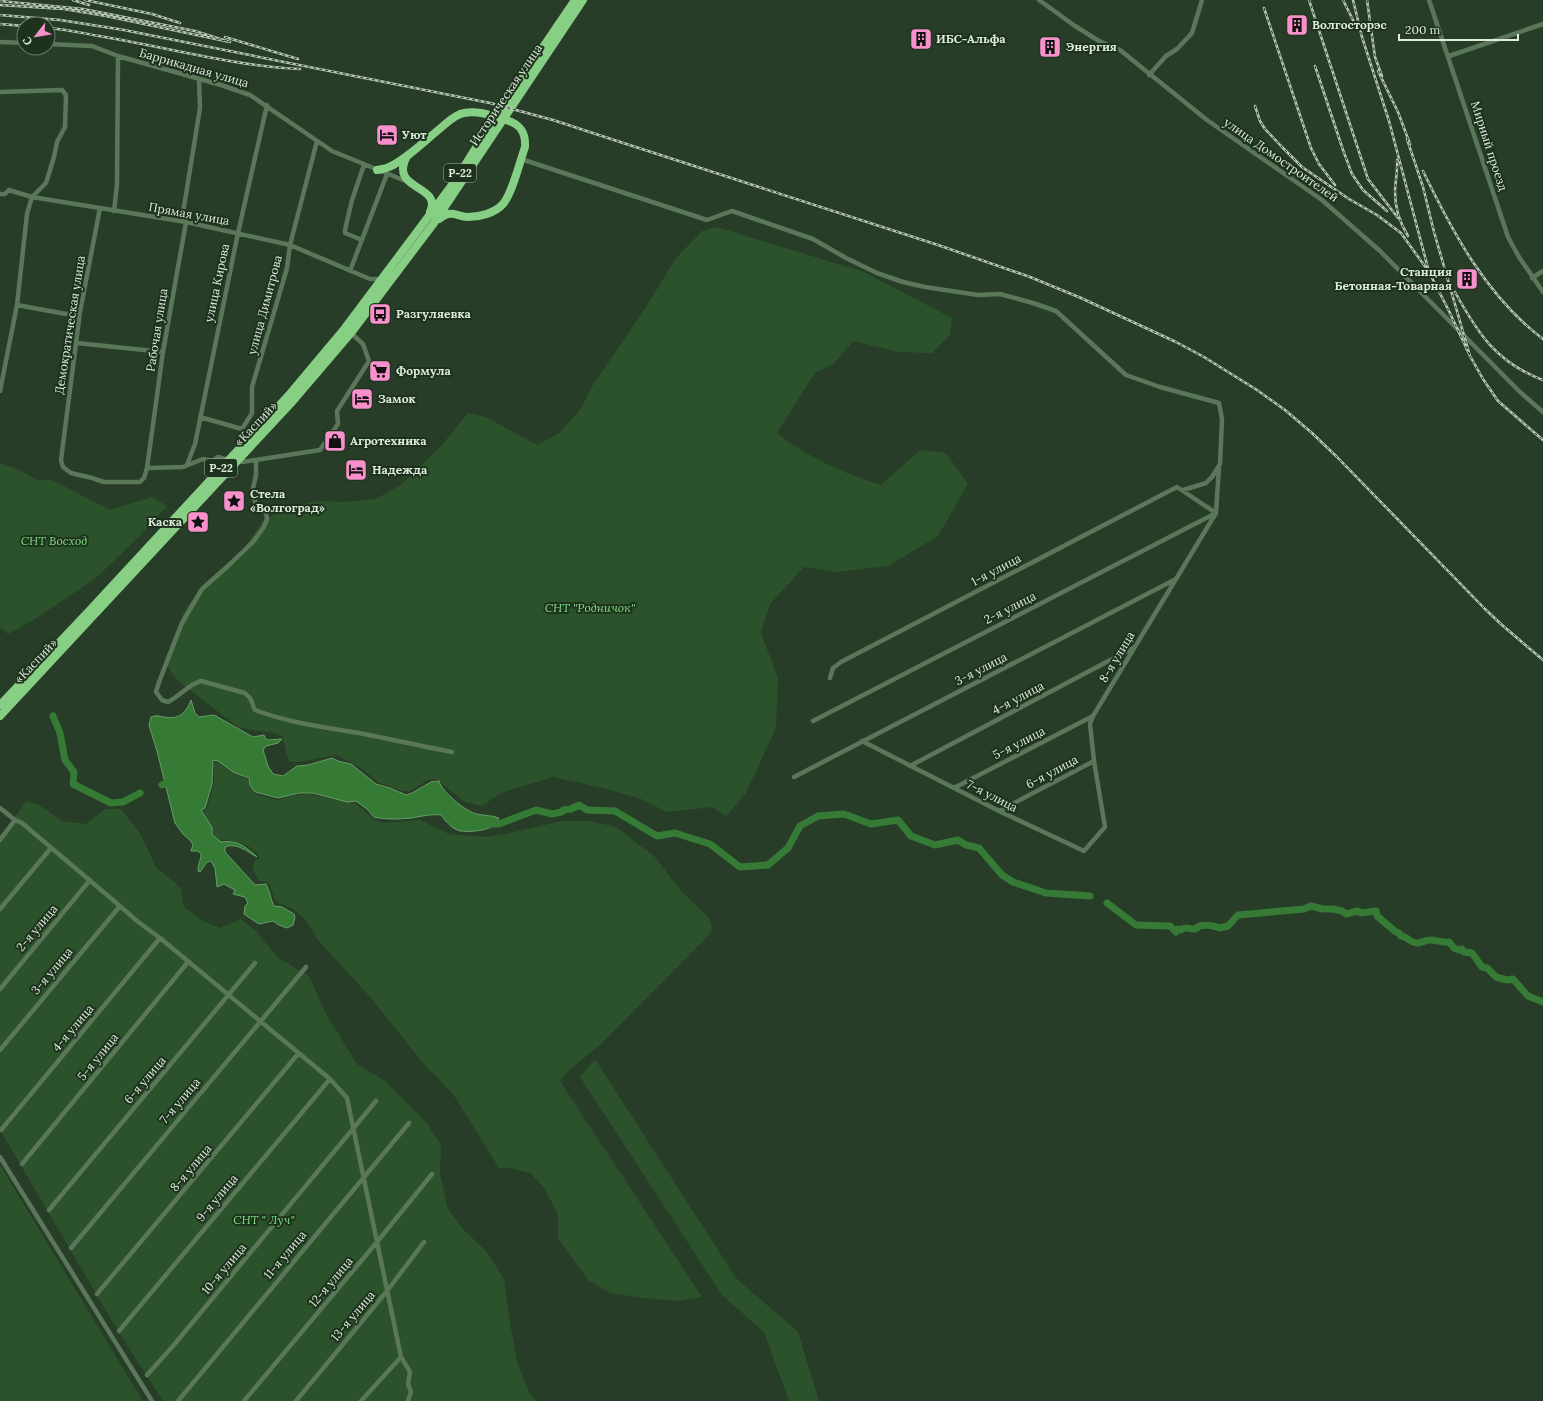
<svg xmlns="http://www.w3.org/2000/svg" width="1543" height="1401" viewBox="0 0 1543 1401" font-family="Lora,serif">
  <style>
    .green { fill: #2b522b }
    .water { fill: #357b36; stroke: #689d68 }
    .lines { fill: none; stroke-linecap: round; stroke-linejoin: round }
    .river { stroke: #357b36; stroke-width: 7 }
    .street { stroke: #5b775a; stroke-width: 4.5 }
    .highway { stroke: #88cf86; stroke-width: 8 }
    .rail-casing { stroke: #b8c7b7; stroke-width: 2.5 }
    .rail { stroke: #1d321d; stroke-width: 1; stroke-dasharray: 3; stroke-linecap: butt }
    .labels { text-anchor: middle; stroke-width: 4; stroke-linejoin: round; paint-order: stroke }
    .shield { fill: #1d321d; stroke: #a4b4a3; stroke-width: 1 }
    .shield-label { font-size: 11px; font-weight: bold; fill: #deebdd }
    .poi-label { font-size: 12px; font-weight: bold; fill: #deebdd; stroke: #1d321d; text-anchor: start }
    .street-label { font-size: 12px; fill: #deebdd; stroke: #1d321d }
    .park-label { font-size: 12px; font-style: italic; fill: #82de82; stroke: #1d321d }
  </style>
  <rect width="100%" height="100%" fill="#273d27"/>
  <!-- green -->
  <path class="green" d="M717,227L864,272L952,318L950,335L932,353L898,352L854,341L833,364L815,373L777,433C807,457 844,474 881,485L920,450L946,453L968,484L938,536L888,566L837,572L804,567L770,604L761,633L778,678L776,728L746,793L726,817L713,807L667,812L641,799L599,787L553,777L501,793L482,806L465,802L436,779L428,780L410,791H402L378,782L361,768L337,755L299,762H289L282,736L270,732L256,731L238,727L177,680L164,661L184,612L200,588L244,548L263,521L284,509L317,501L345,502L376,499L402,484L440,447L468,413L486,417L537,445L559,433L580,410L593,385L646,307L676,258L702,231Z
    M0,463L22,471L37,480H52L110,510L152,497L167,506L140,536L96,578L35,619L8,634L0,628Z
    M217,762L233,773L248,779L249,785L255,794L278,800L295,795L310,794L335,800L355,803L373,818L382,823L420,820L449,834L487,837L514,832L562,821H591L616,827L655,857L681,891L710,919L712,928L710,934L599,1046L568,1071L560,1081L702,1297L679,1301L644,1298L610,1293L588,1280L558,1238V1214L544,1188L530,1173L509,1168H499L455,1097L436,1076L428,1069L371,998L318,940L305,919L291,908L280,904L274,898L271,888L267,882L259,881L252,867L255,861L259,858C254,844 233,840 220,840L213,833V827L203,811L207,808L214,783V763Z
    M27,801L39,805L62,821L86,824L105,809H121L141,835L156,867L181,888L184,907L203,921L220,928L241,919L256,931L277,957L309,976L326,1014L357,1064L385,1081L426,1122L441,1145L440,1174L448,1209L464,1230L487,1252L504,1279L509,1317L517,1361L529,1392L536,1401H163L118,1331L0,1130V835Z
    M595,1059L736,1278L798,1332L819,1401H789L764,1332L722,1295L580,1077Z
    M0,1165L143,1401H0Z"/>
  <!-- water -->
  <path class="water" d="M191,700L195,713L199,717L214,715L253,737L264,735L265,738L268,740L282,739L278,743L266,746L263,750L268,766L273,774L283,776L297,766L308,765L332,758L338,761L351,764L376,784L390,788L406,795L412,793L431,782L439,781C442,792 466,812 477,814C485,816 492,815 499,818C497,822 495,825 491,827C486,831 462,833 457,830C450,827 445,820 441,815C431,814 422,816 412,818C399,819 387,820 374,817L367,809L356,801L347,802L313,793H299L278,798L255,792L250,785L249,778L233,772L218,761L213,760L212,784L205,808L201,810L212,827V834L221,842C238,840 245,846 257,857C248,852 236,842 225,847V852L255,885L266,884C270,891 270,898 274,906L282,907L294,914L295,917L293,925L287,928L279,925L273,921L259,924L244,914L245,906L248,903L245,897L233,894L235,890L224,884L217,887L215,868L211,861L207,862L200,872L198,871C198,862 201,861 201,854L198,851H191L193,845L191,841L183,834L175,823L157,751L149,725L151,717C156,715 159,716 164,717C179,720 186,713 191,700Z"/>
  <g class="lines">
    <!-- river -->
    <path class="river" d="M53,716L60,733L65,760L74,772L73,784L111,803L123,802L140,793
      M162,785L174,780
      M486,824H499L536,810L552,814L562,812L563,810L571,809L579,805L587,810L615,811L657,836L675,833L710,844L740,867L768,865L788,848L800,826L818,816L844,814L871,824L898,820L911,836L935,845L958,840L966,845L979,848L1002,875L1013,882L1046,893L1090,896
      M1107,903L1136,925L1170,926L1176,932L1178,929L1181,930C1186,926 1188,929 1194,929C1200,928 1194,928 1200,926C1205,924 1215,926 1220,928L1228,926L1238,915L1304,909L1311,906L1323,909H1333L1342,911L1346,914L1357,911L1361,913L1376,911L1377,916L1396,932L1399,933L1401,936C1407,936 1410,943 1417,943C1421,943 1425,940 1430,940C1437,940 1442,943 1449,942L1454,948L1459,950L1462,949L1464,952L1472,953L1482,967L1487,968L1496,977L1507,980L1513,979L1528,996L1543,1002"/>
    <!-- street -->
    <path class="street" d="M1039,0L1075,26L1099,41L1120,50L1207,120L1322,200L1380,251L1520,392L1543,412
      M1429,0L1508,237L1519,257L1543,292
      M0,42L24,43
      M48,44L92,46L118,56L221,85L250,95L332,151L408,182
      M1449,56L1543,24
      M1149,75L1166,56L1177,49L1192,33L1202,0
      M0,92L62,90L66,95L65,127L57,142L54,157L46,183L32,197L27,214L17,305L0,391
      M521,159L707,220L732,211L813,239L846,258L877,273L903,282L925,287L978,295L1000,294L1033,303L1056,311L1126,375L1160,387L1219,403L1222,419L1220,464L1212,477L1206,483L1183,490
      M0,194H5L9,190L32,197L186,222L290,245L370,279H382
      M100,208L80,312L61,460L63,467L71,473L92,478L104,482H140L144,478L147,468L163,352L186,222L183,213L200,108L199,79
      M114,211L117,185L118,56
      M362,240L345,233V230L352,200L364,165
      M350,271L387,174
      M1532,278L1543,271
      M17,305L66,314L80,312
      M77,343L163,352
      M200,417L242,429L252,413V387L287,268L290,245L317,141
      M239,459L242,462L320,450L338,424L337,411L369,361L363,344L351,333
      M256,460V475L252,493L256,504L266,513L267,519L264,527L253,542L228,566L202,589L182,623L159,682L156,692L162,700L168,702C180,696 189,684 201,681L245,693L250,698L255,710C289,723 324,727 359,733C390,739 421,746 452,752
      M187,465L195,444L238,233L267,105
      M147,468L183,467L203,459L212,461L218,457L228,460
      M830,678L833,668L841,662L1177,487L1216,513
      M813,721L1216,513
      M862,741L999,811L1084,851L1105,827L1094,761L1090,724L1093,716L1216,513L1219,467
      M910,766L1133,648
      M794,777L1176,579
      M954,788L1093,716
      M0,808L15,820L22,823L120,906L137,921L160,938L330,1079L347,1098L401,1357L410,1372L408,1384L411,1392L408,1401
      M999,811L1094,761
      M0,840L15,820
      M0,909L51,848
      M0,989L90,880
      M0,1050L120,906
      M1,1130L160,938
      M0,1157L152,1401
      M22,1164L188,962
      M49,1210L255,963
      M71,1248L306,967
      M97,1294L298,1054
      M119,1331L330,1079
      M147,1375L173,1346L376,1101
      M178,1401L409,1123
      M244,1401L377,1242L432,1174
      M296,1401L387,1291L424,1242
      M361,1401L401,1357"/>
    <!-- highway -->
    <path class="highway" d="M407,156C388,191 443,184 430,212
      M377,170C381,169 385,169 389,167C406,160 428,138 443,126C449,121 456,114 464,113C478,110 493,116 506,120C520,124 526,132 525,147C520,161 512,194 503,204C495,213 480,217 468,217C455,216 452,209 439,219
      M0,705L89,611L288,396L345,328L455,181L490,125L575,0
      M0,716L293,401L351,333L434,223L583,0"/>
    <!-- rail casing -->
    <g class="rail-casing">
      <path id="rail" d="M73,0L89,5
        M85,0L152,14L180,23
        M1309,0L1368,179L1398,218
        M1343,0L1355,24
        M1367,0L1375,57L1382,76
        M0,1L83,9L195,31L230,42L106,16L64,9L0,5
        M1264,8L1311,148L1319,164L1335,185
        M0,15L60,20L124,30L490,103L553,120L611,139L938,245L1030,277L1081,298L1176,342L1204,357L1257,390L1285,410L1312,433L1337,457L1485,609L1502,625L1543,660
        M0,24L24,26
        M48,28C65,29 82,33 99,36C166,47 232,66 300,69
        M225,37L298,59
        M1315,66L1343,150L1352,174L1363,190L1387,211
        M1378,71L1398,112L1410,144
        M1255,106L1260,121L1265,129L1282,147L1302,167L1349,199L1377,215L1401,233L1429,272L1389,121L1362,37L1353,0
        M1407,139L1423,187L1434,232L1470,356L1449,311L1427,268
        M1397,160C1398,171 1395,182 1395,192C1395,207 1400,223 1408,236
        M1423,171C1453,233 1487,297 1543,339
        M1455,292C1478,334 1497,363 1543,380
        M1470,356L1483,379L1498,401L1543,440"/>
    </g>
    <!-- rail -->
    <use href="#rail" class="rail"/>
  </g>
  <!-- icons -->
  <defs>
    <g id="building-square" transform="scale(1.15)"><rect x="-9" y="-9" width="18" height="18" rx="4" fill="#f890cb" stroke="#1d321d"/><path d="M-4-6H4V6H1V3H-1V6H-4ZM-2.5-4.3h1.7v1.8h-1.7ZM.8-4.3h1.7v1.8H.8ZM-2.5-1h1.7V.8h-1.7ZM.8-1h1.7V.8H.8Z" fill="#111"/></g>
    <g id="hotel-square" transform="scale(1.15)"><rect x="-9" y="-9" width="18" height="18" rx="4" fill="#f890cb" stroke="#1d321d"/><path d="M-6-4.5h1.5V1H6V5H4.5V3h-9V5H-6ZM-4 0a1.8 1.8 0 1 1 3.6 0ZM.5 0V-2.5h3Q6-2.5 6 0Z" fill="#111"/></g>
    <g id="bus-square" transform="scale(1.15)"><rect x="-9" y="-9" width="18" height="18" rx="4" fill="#f890cb" stroke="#1d321d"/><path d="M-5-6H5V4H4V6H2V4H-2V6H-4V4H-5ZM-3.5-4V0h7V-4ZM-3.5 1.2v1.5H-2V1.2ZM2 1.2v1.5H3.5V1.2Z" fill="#111"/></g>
    <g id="supermarket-square" transform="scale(1.15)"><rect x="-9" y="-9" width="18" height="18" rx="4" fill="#f890cb" stroke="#1d321d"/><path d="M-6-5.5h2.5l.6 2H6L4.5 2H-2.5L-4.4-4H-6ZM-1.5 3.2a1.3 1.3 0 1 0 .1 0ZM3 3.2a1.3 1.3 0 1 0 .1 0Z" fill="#111"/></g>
    <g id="shop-square" transform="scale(1.15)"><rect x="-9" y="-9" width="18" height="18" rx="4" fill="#f890cb" stroke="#1d321d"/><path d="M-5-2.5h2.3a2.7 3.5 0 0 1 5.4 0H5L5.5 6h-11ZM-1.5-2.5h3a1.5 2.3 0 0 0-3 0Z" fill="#111"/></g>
    <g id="sight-square" transform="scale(1.15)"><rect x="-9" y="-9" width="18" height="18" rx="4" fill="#f890cb" stroke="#1d321d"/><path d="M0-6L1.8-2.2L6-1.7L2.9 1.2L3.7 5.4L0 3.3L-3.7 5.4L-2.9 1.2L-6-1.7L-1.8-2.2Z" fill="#111"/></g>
  </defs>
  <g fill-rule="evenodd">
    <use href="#building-square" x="1297" y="25"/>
    <use href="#building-square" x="921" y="39"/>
    <use href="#building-square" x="1050" y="47"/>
    <use href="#hotel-square" x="387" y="135"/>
    <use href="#building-square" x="1467" y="279"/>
    <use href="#bus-square" x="380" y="314"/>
    <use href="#supermarket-square" x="380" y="371"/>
    <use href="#hotel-square" x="362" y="399"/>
    <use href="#shop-square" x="335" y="441"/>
    <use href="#hotel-square" x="356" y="470"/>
    <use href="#sight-square" x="234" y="501"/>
    <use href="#sight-square" x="198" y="522"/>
  </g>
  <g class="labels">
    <!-- shield labels -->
    <g class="shield">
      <rect x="444" y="164" width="32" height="18" rx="3"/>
      <rect x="205" y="459" width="32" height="18" rx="3"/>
    </g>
    <g class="shield-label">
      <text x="460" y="177">Р-22</text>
      <text x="221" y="472">Р-22</text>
    </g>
    <!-- poi labels -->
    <g class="poi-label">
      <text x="1312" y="29">Волгосторэс</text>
      <text x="936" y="43">ИБС-Альфа</text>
      <text x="1066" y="51">Энергия</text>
      <text x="402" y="139">Уют</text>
      <text x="1452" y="276" text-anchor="end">Станция<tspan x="1452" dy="14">Бетонная-Товарная</tspan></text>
      <text x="396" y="318">Разгуляевка</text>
      <text x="396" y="375">Формула</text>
      <text x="378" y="403">Замок</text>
      <text x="350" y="445">Агротехника</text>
      <text x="372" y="474">Надежда</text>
      <text x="250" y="498">Стела<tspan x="250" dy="14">«Волгоград»</tspan></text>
      <text x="182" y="526" text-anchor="end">Каска</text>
    </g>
    <!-- street labels -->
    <g class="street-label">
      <text transform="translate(194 68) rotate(16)" y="4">Баррикадная улица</text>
      <text transform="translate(506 95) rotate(-56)" y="4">Историческая улица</text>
      <text transform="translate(1489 146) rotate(72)" y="4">Мирный проезд</text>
      <text transform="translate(1281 160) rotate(35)" y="4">улица Домостроителей</text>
      <text transform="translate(189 214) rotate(10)" y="4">Прямая улица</text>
      <text transform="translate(217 283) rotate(-78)" y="4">улица Кирова</text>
      <text transform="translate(265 305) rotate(-75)" y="4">улица Димитрова</text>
      <text transform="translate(70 325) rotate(-81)" y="4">Демократическая улица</text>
      <text transform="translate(157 330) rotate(-81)" y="4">Рабочая улица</text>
      <text transform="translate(256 424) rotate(-47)" y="4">«Каспий»</text>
      <text transform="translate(996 570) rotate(-28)" y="4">1-я улица</text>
      <text transform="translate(1010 608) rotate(-27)" y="4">2-я улица</text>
      <text transform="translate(1117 657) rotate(-59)" y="4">8-я улица</text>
      <text transform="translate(36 661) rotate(-47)" y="4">«Каспий»</text>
      <text transform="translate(981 669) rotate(-27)" y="4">3-я улица</text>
      <text transform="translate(1018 698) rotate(-28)" y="4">4-я улица</text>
      <text transform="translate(1019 743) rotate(-27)" y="4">5-я улица</text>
      <text transform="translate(1052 772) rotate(-28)" y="4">6-я улица</text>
      <text transform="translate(992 796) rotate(27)" y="4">7-я улица</text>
      <text transform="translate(37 928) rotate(-50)" y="4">2-я улица</text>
      <text transform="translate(52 971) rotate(-50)" y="4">3-я улица</text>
      <text transform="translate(73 1028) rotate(-50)" y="4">4-я улица</text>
      <text transform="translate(98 1057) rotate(-51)" y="4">5-я улица</text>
      <text transform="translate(145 1080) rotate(-50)" y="4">6-я улица</text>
      <text transform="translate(180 1101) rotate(-50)" y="4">7-я улица</text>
      <text transform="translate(191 1168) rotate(-50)" y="4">8-я улица</text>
      <text transform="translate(217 1198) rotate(-50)" y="4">9-я улица</text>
      <text transform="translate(285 1255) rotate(-50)" y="4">11-я улица</text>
      <text transform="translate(224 1269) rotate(-50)" y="4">10-я улица</text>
      <text transform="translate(331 1282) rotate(-50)" y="4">12-я улица</text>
      <text transform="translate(353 1316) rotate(-50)" y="4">13-я улица</text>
    </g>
    <!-- park labels -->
    <g class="park-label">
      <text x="54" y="545">СНТ Восход</text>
      <text x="590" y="612">СНТ "Родничок"</text>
      <text x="264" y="1224">СНТ " Луч"</text>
    </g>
  </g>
  <!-- north arrow -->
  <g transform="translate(36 36) rotate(239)"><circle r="19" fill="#1d321d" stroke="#6a7c6a"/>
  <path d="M0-3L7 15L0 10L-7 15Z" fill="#f890cb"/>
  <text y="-6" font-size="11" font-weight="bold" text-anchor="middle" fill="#deebdd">С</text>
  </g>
  <!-- scale -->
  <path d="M1399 34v6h119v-6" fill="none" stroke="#deebdd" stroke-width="2"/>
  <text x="1405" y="34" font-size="12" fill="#deebdd" stroke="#1d321d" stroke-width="3" paint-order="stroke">200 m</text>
</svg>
